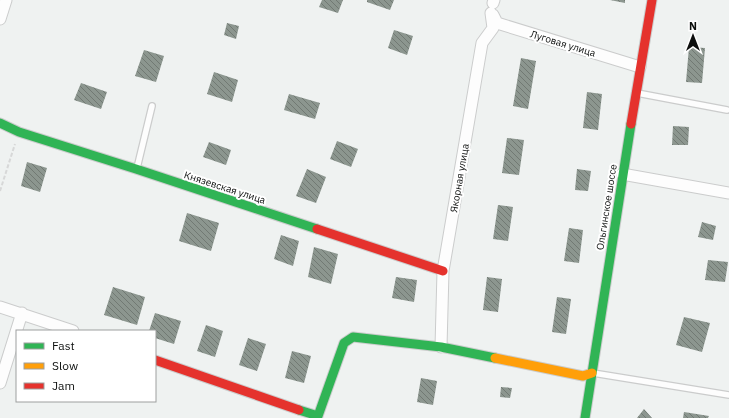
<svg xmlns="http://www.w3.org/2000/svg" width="729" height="418" viewBox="0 0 729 418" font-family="'IBM Plex Sans',sans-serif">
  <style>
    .building { fill: url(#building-back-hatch) }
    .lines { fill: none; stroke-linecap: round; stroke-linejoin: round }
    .lane-casing { stroke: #cbcccc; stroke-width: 8 }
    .street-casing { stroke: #cbcccc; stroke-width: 13 }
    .fast-casing { stroke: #cbcccc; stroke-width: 11 }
    .slow-casing { stroke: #cbcccc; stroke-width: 11 }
    .jam-casing { stroke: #cbcccc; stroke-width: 11 }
    .path { stroke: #d7d8d8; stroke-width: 2; stroke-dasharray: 4 2; stroke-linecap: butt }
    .lane { stroke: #fdfdfd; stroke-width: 5.5 }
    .street { stroke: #fdfdfd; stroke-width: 11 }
    .fast { stroke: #30b455; stroke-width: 9 }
    .slow { stroke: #ff9f0a; stroke-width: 9 }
    .jam { stroke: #e5322d; stroke-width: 9 }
    .labels { text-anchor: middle; stroke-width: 4; stroke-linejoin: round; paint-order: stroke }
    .street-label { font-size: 10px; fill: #0d0f0e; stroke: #fff }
  </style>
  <defs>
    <pattern id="building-back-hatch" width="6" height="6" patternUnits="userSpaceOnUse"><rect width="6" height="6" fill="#8c968f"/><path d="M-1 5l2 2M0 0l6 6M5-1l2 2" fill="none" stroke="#717973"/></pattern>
  </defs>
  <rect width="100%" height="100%" fill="#eff2f1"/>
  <!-- building -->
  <path class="building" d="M322,0H343L338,13L319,7Z
    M367,0H394L390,10L367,2Z
    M610,0H625V3Z
    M227,23L239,26L236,39L224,35Z
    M394,30L413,36L407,55L388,48Z
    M689,47L705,48L702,83L686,82Z
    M144,50L164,56L156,82L135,76Z
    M521,58L536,61L528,109L513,106Z
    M214,72L238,80L232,102L207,94Z
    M81,83L107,92L101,109L74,100Z
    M587,92L602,94L598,130L583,128Z
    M289,94L320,103L315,119L284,110Z
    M673,126L689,127L688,145H672Z
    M507,138L524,140L519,175L502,173Z
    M337,141L358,149L351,167L330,159Z
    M209,142L231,150L226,165L203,157Z
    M27,162L47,168L40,192L21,186Z
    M307,169L326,177L316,203L296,196Z
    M577,169L591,171L588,191L575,190Z
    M498,205L513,207L508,241L493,239Z
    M187,213L219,223L211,251L179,241Z
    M702,222L716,226L713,240L698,237Z
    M569,228L583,230L579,263L564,261Z
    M281,235L299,241L293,266L274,259Z
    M314,247L338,254L331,284L308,277Z
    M708,260L728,262L725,282L705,280Z
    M396,277L417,280L414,302L392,298Z
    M487,277L502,279L498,312L483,310Z
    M113,287L145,297L137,325L104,315Z
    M557,297L571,299L566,334L552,332Z
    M155,313L181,321L174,344L155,338V331H149Z
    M684,317L710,323L702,352L676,345Z
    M206,325L223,331L215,357L197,351Z
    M248,338L266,344L257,371L239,365Z
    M292,351L311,356L304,383L285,378Z
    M421,378L437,381L433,405L417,402Z
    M501,387L512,388L510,398L500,397Z
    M644,409L652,418H637Z
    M684,412L709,416L708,418H683Z"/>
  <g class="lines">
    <!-- lane casing -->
    <g class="lane-casing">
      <path id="lane" d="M637,93L727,110
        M137,168L152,106
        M593,373L729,395"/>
    </g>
    <!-- street casing -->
    <g class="street-casing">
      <path id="street" d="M493,3L494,0
        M493,15L497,23L640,67
        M0,19L6,0
        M622,174L729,193
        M0,307L73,331
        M441,347L443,271L482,43L493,28L491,13
        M0,383L22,313"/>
    </g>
    <!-- fast casing -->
    <g class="fast-casing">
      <path id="fast" d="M0,123L19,132L136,169L317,229
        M299,410L318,416L344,343L353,337L441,347L495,358
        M585,418L631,124"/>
    </g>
    <!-- slow casing -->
    <g class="slow-casing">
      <path id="slow" d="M495,358L583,376L592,373"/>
    </g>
    <!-- jam casing -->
    <g class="jam-casing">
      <path id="jam" d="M631,124L652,0
        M317,229L443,271
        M155,360L299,410"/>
    </g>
    <!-- path -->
    <path class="path" d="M0,191L15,144"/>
    <!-- lane -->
    <use href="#lane" class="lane"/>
    <!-- street -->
    <use href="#street" class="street"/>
    <!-- fast -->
    <use href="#fast" class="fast"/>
    <!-- slow -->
    <use href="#slow" class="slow"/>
    <!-- jam -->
    <use href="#jam" class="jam"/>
  </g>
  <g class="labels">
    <!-- street labels -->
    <g class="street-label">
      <text transform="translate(563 43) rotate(17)" y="4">Луговая улица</text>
      <text transform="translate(459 178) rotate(-80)" y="4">Якорная улица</text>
      <text transform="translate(225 187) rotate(18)" y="4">Князевская улица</text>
      <text transform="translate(606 207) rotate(-81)" y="4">Ольгинское шоссе</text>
    </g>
  </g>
  <!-- legend -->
  <rect x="16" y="330" width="140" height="72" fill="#ffffff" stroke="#9e9f9f"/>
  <rect x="24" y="343" width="20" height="6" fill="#30b455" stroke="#9e9f9f"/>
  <text x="52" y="350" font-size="12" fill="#0d0f0e">Fast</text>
  <rect x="24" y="363" width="20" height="6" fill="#ff9f0a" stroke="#9e9f9f"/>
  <text x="52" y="370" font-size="12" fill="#0d0f0e">Slow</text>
  <rect x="24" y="383" width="20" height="6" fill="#e5322d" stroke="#9e9f9f"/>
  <text x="52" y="390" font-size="12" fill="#0d0f0e">Jam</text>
  <!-- north arrow -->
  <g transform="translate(693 36)" stroke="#ffffff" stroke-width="3" paint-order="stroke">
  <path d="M0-3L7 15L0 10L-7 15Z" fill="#0d0f0e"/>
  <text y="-6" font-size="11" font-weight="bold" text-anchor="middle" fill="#0d0f0e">N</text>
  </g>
</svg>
